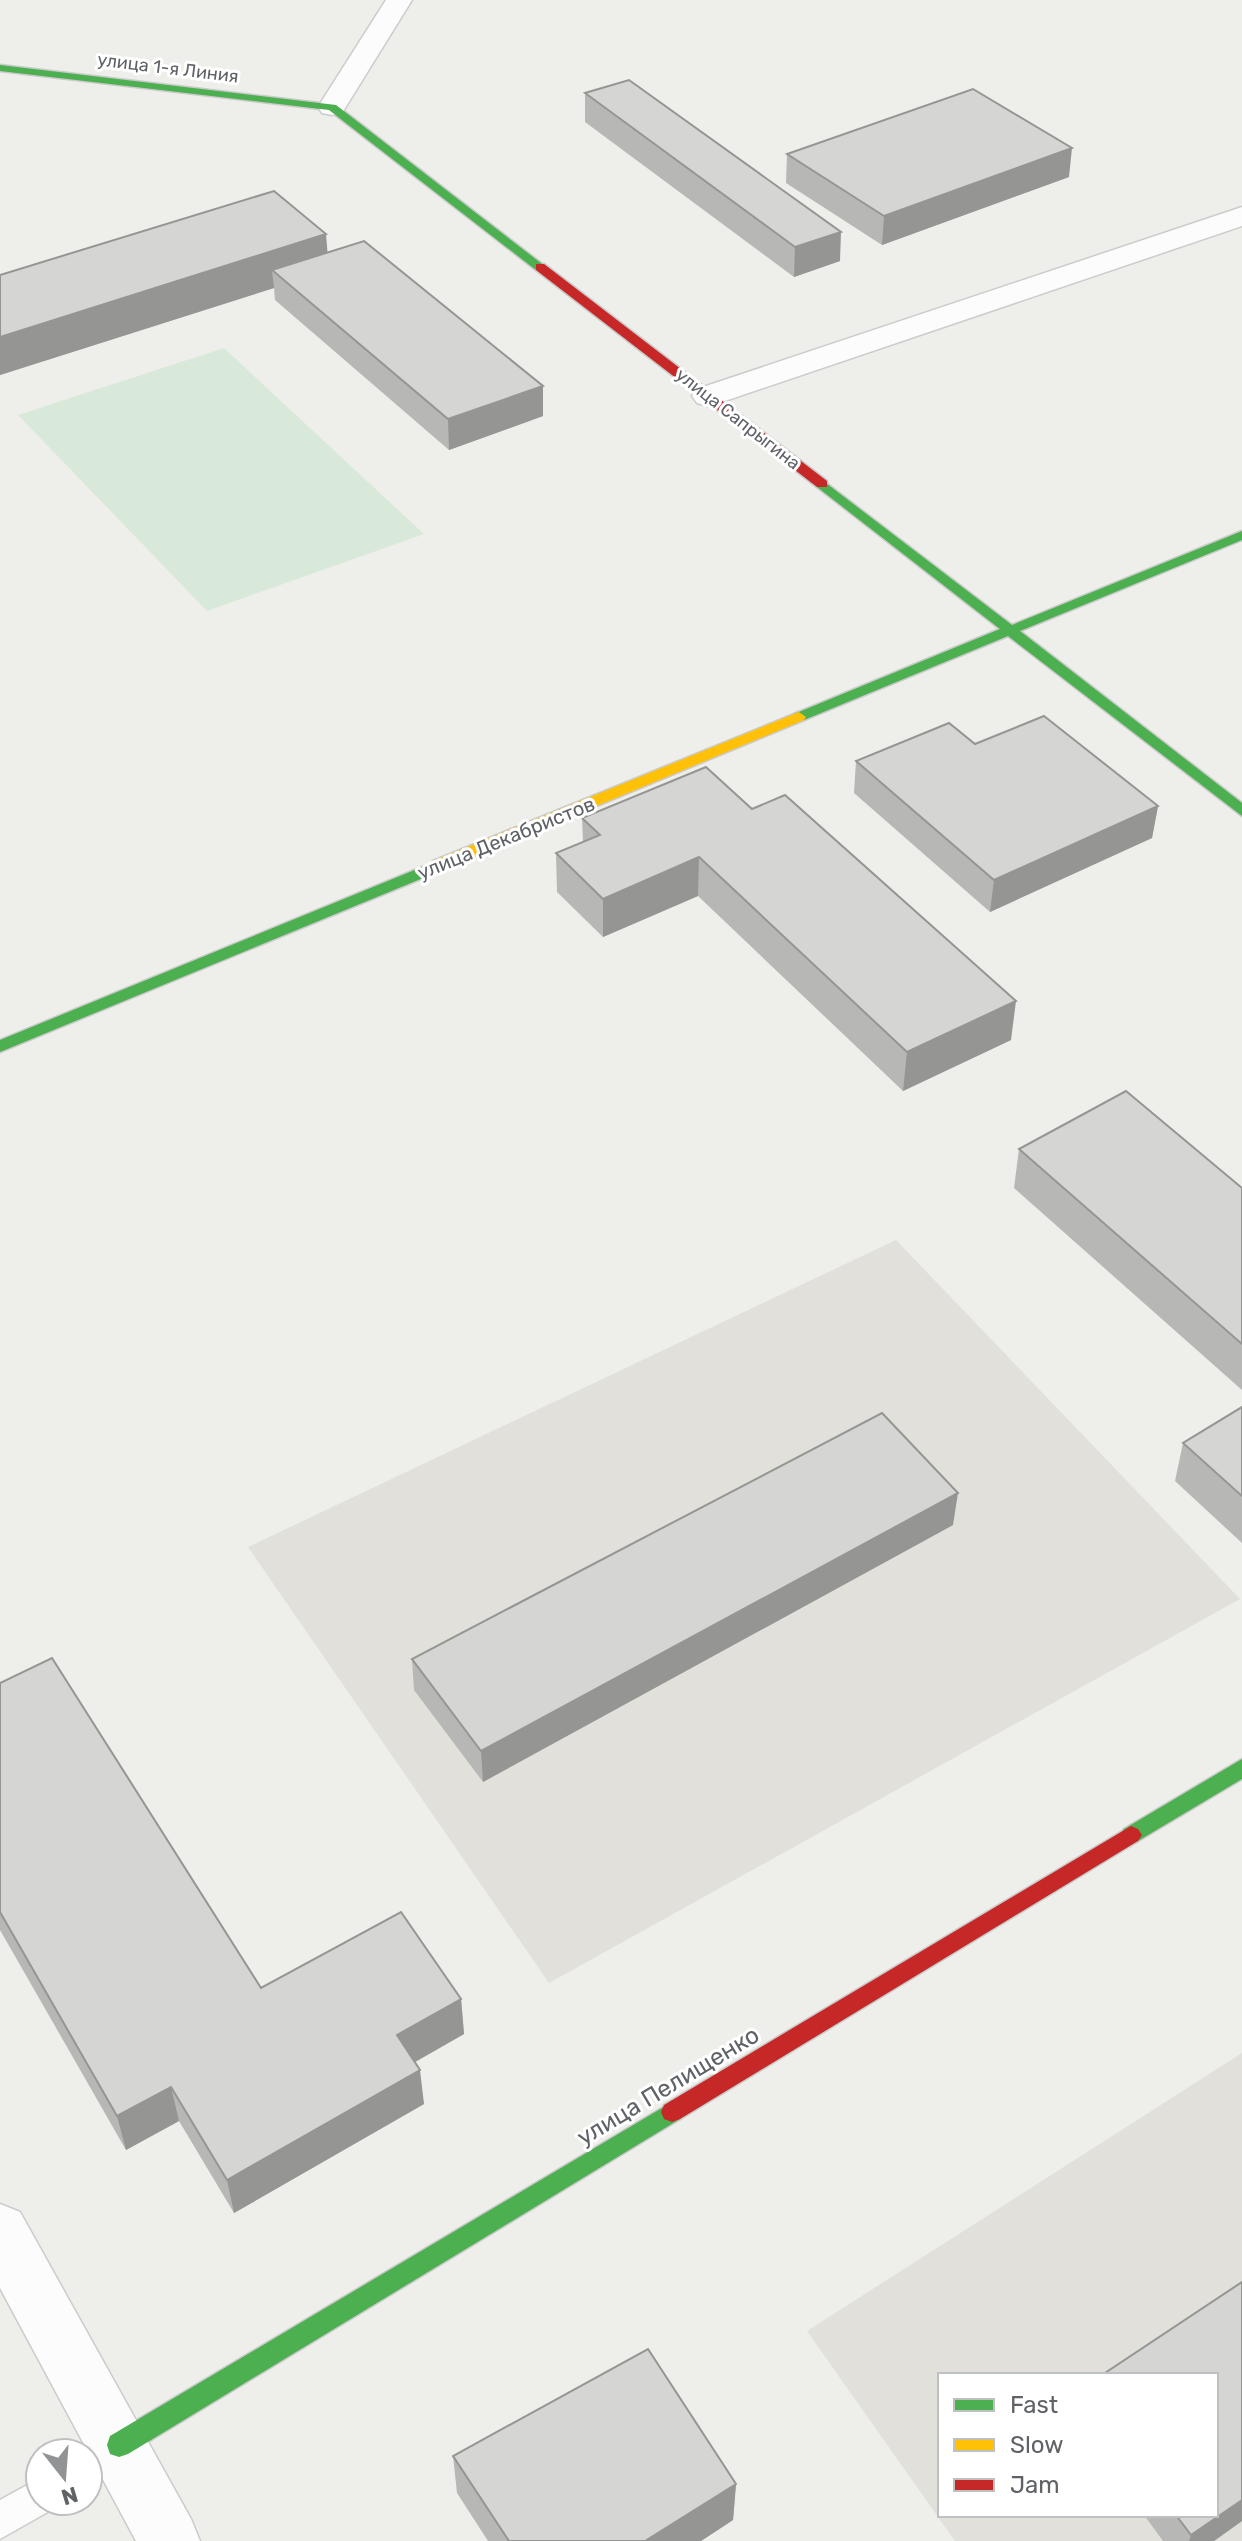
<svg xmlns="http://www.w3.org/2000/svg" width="1242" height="2541" viewBox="0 0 1242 2541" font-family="Rubik,sans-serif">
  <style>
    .education { fill: #e1e0da; fill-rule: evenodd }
    .green { fill: #d9e9d9 }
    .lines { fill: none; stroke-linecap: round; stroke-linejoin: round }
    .lane-casing { stroke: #cbcccb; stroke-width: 3 }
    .street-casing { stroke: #cbcccb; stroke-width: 3 }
    .fast-casing { stroke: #cacaca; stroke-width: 3 }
    .slow-casing { stroke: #cacaca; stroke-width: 3 }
    .jam-casing { stroke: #cacaca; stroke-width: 3 }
    .lane { fill: #fcfcfc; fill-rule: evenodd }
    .street { fill: #fcfcfc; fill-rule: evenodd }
    .fast { fill: #4caf50; fill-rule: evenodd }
    .slow { fill: #ffc107; fill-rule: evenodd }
    .jam { fill: #c62828; fill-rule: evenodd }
    .wall { fill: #b7b7b5 }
    .shaded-wall { fill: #959594 }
    .building { fill: #d5d5d3; stroke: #959594; stroke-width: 2 }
    .labels { text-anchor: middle; stroke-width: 6; stroke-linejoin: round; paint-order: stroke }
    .far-street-label { font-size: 18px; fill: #5f6267; stroke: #fff }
    .street-label { font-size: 20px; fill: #5f6267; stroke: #fff }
    .near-street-label { font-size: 24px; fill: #5f6267; stroke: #fff }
  </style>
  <rect width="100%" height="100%" fill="#eeeeea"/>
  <!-- education -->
  <path class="education" d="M896,1240L1240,1599L549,1983L248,1547Z
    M1242,2053V2541H955L807,2331ZM940,2375H1216V2515H940Z"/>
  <!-- green -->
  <path class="green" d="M224,348L424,534L207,611L18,415Z"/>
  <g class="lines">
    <!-- lane casing -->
    <g class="lane-casing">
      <path id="lane" d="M119,2427L132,2432L137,2445L132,2458L88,2483V2453L75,2452Z
        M40,2478V2501H56L53,2509L0,2539V2500Z"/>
    </g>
    <!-- street casing -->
    <g class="street-casing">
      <path id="street" d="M386,0H412L342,113L332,115L322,113L318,107Z
        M1242,207V226L719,403L708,406L697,403L692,396L697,389Z
        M0,2204L20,2212L191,2519L200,2541H136L0,2288Z"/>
    </g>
    <!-- fast casing -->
    <g class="fast-casing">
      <path id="fast" d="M0,65L336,105L546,267L536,270L329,110L0,71Z
        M822,480L1012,625L1242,531V540L1020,631L1242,803V816L1008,636L804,720H794V714L1000,629L817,487L815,484Z
        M439,860L445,861L447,865L445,869L0,1052V1040Z
        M1242,1759V1779L1138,1841L1131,1844L1124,1841L1120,1835L1124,1829Z
        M672,2102L680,2105L683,2112L680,2119L128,2454L119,2457L110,2454L107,2445L110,2436Z"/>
    </g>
    <!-- slow casing -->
    <g class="slow-casing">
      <path id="slow" d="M799,712L806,717L804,720L445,869H433L431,865L433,861Z"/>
    </g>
    <!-- jam casing -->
    <g class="jam-casing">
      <path id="jam" d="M536,264H544L827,481V487H817L536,270Z
        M1131,1826L1138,1829L1142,1835L1138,1841L680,2119L672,2122L664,2119L661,2112L664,2105Z"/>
    </g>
    <!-- lane -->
    <use href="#lane" class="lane"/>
    <!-- street -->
    <use href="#street" class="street"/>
    <!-- fast -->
    <use href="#fast" class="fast"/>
    <!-- slow -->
    <use href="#slow" class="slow"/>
    <!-- jam -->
    <use href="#jam" class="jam"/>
  </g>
  <!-- wall -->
  <path class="wall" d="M585,93L840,261L794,277L585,122Z
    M787,154L1069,177L882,245L786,183Z
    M327,253L543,416L449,450L275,300L274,288L0,375V275Z
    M975,744L1158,806L1152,838L990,912L854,793L856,761Z
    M752,809L1011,1040L903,1091L698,896L603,937L557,892L556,853L583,842L582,818Z
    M1019,1149L1242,1188V1390L1014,1188Z
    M1242,1407V1543L1175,1481L1183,1443Z
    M953,1525L483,1782L414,1690L412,1659Z
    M0,1683L261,1988L461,1999L464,2034L415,2062L424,2104L234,2213L179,2121L126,2150L0,1930Z
    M1242,2282V2521L1214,2541H1163L1144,2515H1216Z
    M453,2456L736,2484L733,2520L701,2541H488L457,2493Z"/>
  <!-- shaded-wall -->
  <path class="shaded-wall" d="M1072,148L1069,177L882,245L884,216Z
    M841,232L840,261L794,277L795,247Z
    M326,234L329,270H272L274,288L0,375V337Z
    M543,386V416L449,450L448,419Z
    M1158,806L1152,838L990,912L994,880Z
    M699,857L698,896L603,937V899Z
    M1016,1001L1011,1040L903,1091L907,1052Z
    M958,1493L953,1525L483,1782L481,1751Z
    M461,1999L464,2034L401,2070L397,2035Z
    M420,2070L424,2104L234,2213L227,2180Z
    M171,2087L179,2121L126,2150L117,2116Z
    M736,2484L733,2520L701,2541H645Z
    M1242,2500V2521L1214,2541H1189L1191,2535Z"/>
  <!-- building -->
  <path class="building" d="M629,80L841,232L795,247L585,93Z
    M973,89L1072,148L884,216L787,154Z
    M274,191L326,234L0,337V275Z
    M364,241L543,386L448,419L272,270Z
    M1044,716L1158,806L994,880L856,761L949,723L975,744Z
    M706,767L752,809L785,795L1016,1001L907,1052L699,857L603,899L556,853L600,835L582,818Z
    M1126,1091L1242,1188V1344L1019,1149Z
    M1242,1407V1496L1183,1443Z
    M882,1413L958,1493L481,1751L412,1659Z
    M52,1658L261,1988L401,1912L461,1999L397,2035L420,2070L227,2180L171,2087L117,2116L0,1912V1683Z
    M1242,2282V2500L1191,2535L1176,2515H1216V2375H1102Z
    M648,2349L736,2484L645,2541H509L453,2456Z"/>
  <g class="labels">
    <!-- far-street labels -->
    <g class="far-street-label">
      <text transform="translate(168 68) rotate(7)" y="6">улица 1-я Линия</text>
      <text transform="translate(738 419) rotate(38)" y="6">улица Сапрыгина</text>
    </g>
    <!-- street labels -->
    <g class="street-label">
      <text transform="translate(506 838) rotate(-22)" y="7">улица Декабристов</text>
    </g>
    <!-- near-street labels -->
    <g class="near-street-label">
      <text transform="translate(668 2086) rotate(-31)" y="8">улица Пелищенко</text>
    </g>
  </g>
  <!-- legend -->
  <rect x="938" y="2373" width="280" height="144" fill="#ffffff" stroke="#bfc0c2" stroke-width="2"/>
  <rect x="954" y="2399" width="40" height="12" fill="#4caf50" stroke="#bfc0c2" stroke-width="2"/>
  <text x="1010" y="2413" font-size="24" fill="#5f6267">Fast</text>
  <rect x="954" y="2439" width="40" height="12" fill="#ffc107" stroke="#bfc0c2" stroke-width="2"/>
  <text x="1010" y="2453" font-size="24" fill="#5f6267">Slow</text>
  <rect x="954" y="2479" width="40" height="12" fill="#c62828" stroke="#bfc0c2" stroke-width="2"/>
  <text x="1010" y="2493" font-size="24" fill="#5f6267">Jam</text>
  <!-- north arrow -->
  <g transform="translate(64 2477) rotate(163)"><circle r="38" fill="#ffffff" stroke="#bfc0c2" stroke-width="2"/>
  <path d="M0-6L14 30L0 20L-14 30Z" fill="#919395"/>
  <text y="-12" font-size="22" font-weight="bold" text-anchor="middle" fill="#5f6267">N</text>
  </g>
</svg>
